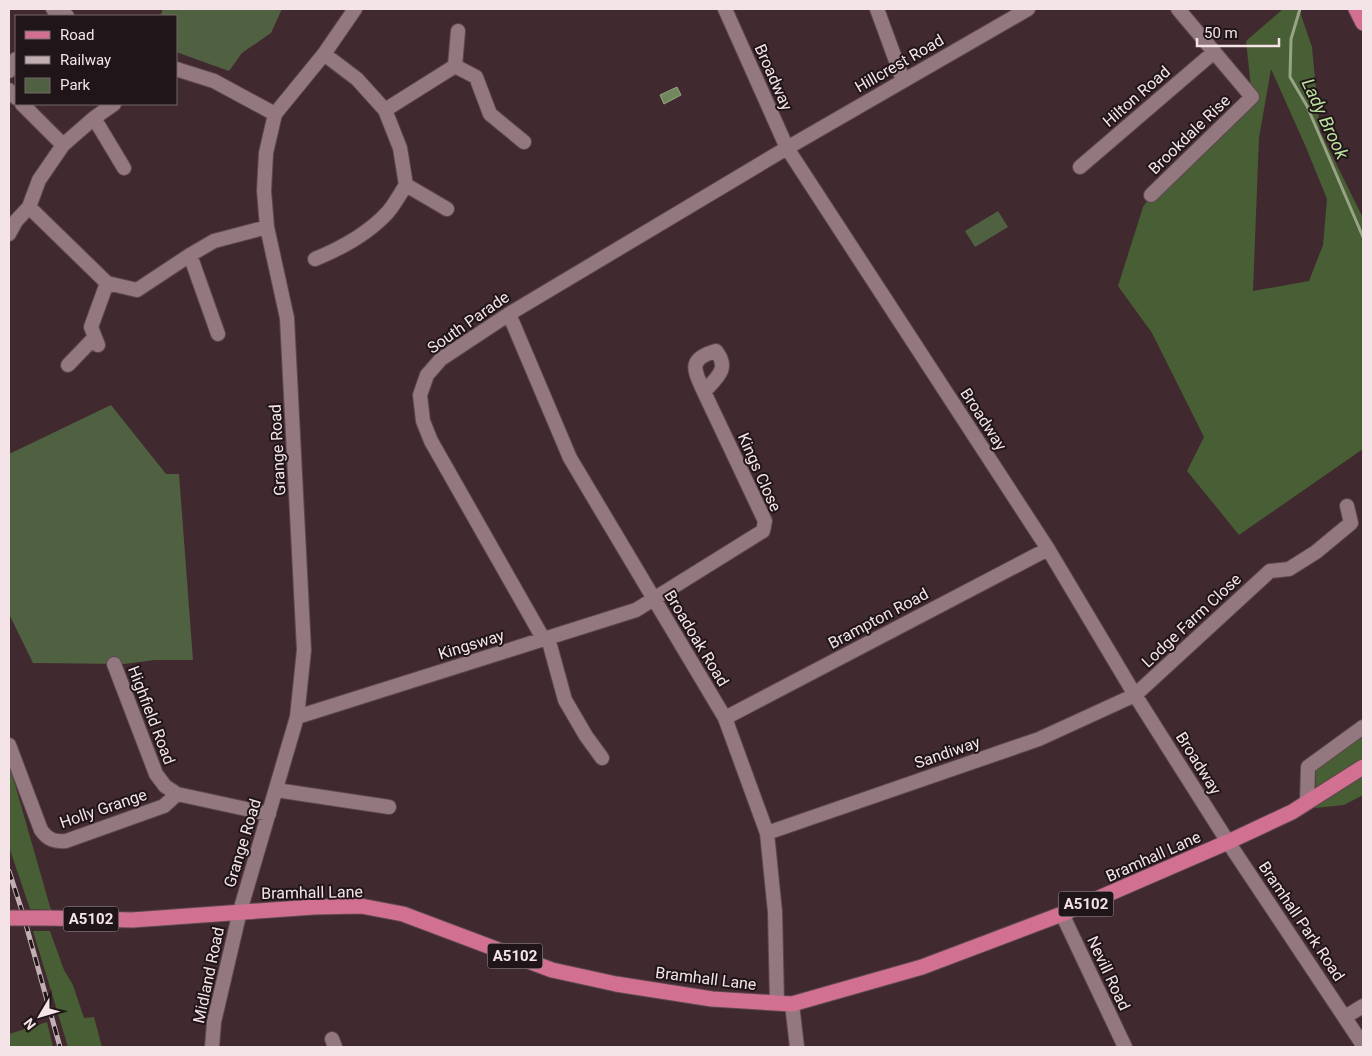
<svg xmlns="http://www.w3.org/2000/svg" width="1372" height="1056" viewBox="0 0 1372 1056" font-family="Roboto,sans-serif">
  <style>
    .green { fill: #4f6141 }
    .forest { fill: #485e34; fill-rule: evenodd }
    .water { fill: #70885b; stroke: #98a485 }
    .lines { fill: none; stroke-linecap: round; stroke-linejoin: round }
    .stream { stroke: #98a485; stroke-width: 3 }
    .street-casing { stroke: #5c484d; stroke-width: 16 }
    .primary-casing { stroke: #5c484d; stroke-width: 17 }
    .street { stroke: #94787f; stroke-width: 14 }
    .primary { stroke: #d17090; stroke-width: 15 }
    .rail-casing { stroke: #c1afb4; stroke-width: 5 }
    .rail { stroke: #201518; stroke-width: 3; stroke-dasharray: 9; stroke-linecap: butt }
    .primary-bridge-casing { stroke: #5c484d; stroke-width: 17; stroke-linecap: butt }
    .primary-bridge { stroke: #d17090; stroke-width: 15 }
    .labels { text-anchor: middle; stroke-width: 4; stroke-linejoin: round; paint-order: stroke }
    .shield { fill: #201518; stroke: #b4a6aa; stroke-width: 1 }
    .shield-label { font-size: 15px; font-weight: bold; fill: #f4e4e8 }
    .street-label { font-size: 16px; fill: #f4e4e8; stroke: #201518 }
    .water-label { font-size: 18px; font-style: italic; fill: #bce19c; stroke: #201518 }
  </style>
  <rect width="100%" height="100%" fill="#40292f"/>
  <!-- green -->
  <path class="green" d="M163,9H282L271,33L242,53L229,71L176,52V16H160Z
    M998,211L1008,227L975,247L965,231Z
    M111,405L166,474H179L193,660H155L124,664L33,663L9,614V454Z"/>
  <!-- forest -->
  <path class="forest" d="M1283,9H1299L1312,47L1320,131L1363,218V449L1239,535L1187,471L1204,437L1152,333L1118,286L1143,207L1151,195L1252,97L1246,41ZM1271,69L1305,145L1327,199L1323,245L1309,281L1253,291L1259,138Z
    M1363,735V795L1344,805L1315,808L1316,770Z
    M9,764L10,767L51,910L30,909L9,847Z
    M33,931H50L64,970L73,985L84,1018L94,1017L102,1047H68Z
    M47,1022L53,1047H9V1034Z"/>
  <!-- water -->
  <path class="water" d="M677,87L681,95L664,104L660,95Z"/>
  <g class="lines">
    <!-- stream -->
    <path class="stream" d="M1300,9L1291,39L1290,77L1307,106L1363,237"/>
    <!-- street casing -->
    <g class="street-casing">
      <path id="street" d="M53,9L67,16
        M725,9L787,148L1048,549L1135,695L1228,842L1363,1045
        M877,9L903,80
        M324,54L357,79L385,110L400,148L406,185L447,209
        M455,66L458,31
        M176,69L214,81L275,114
        M9,71L16,59
        M9,90L16,98
        M22,104L63,145
        M385,110L455,66L476,77L490,114L524,142
        M94,118L124,168
        M1080,167L1214,52
        M1151,195L1252,97L1178,9
        M29,207L107,283L137,290L190,255L214,241L267,227
        M9,234L16,221L29,207L39,180L63,145L94,118L114,104
        M190,255L218,334
        M315,259C342,248 368,234 388,212C395,204 400,194 406,185
        M509,314L570,458L725,718L767,833L775,912L777,1003
        M98,345L91,327L107,283
        M68,365L95,337
        M548,638L565,700L586,736L602,758
        M544,640L431,441L423,421L420,395L427,375L441,359L509,314L787,148L1028,9
        M114,664L156,774L165,786L177,794L269,814
        M297,717L636,610L763,531L765,521L704,392C694,370 687,359 716,351C730,369 717,377 704,392
        M725,718L1048,549
        M9,745L41,830C48,840 55,842 66,841L164,806L177,794
        M276,790L389,807
        M1307,802L1308,767L1363,727
        M767,833L1039,739L1135,695L1270,571L1289,569L1316,552L1351,523L1347,506
        M1062,914L1125,1047
        M792,1004L797,1047
        M1345,1017L1363,1006
        M332,1039L335,1047
        M212,1047L214,1022L240,911L297,717L304,650L287,318L267,227L264,191L266,153L275,114L324,54L355,9"/>
    </g>
    <!-- primary casing -->
    <g class="primary-casing">
      <path id="primary" d="M1356,9L1363,23
        M49,918L132,920L314,907L361,906L403,914L552,970L616,984L712,999L792,1004L922,967L1062,914L1228,842L1292,812L1363,767"/>
    </g>
    <!-- street -->
    <use href="#street" class="street"/>
    <!-- primary -->
    <use href="#primary" class="primary"/>
    <!-- rail casing -->
    <g class="rail-casing">
      <path id="rail" d="M9,871L23,914L60,1047"/>
    </g>
    <!-- rail -->
    <use href="#rail" class="rail"/>
    <!-- primary-bridge casing -->
    <g class="primary-bridge-casing">
      <path id="primary-bridge" d="M9,918H49"/>
    </g>
    <!-- primary-bridge -->
    <use href="#primary-bridge" class="primary-bridge"/>
  </g>
  <g class="labels">
    <!-- shield labels -->
    <g class="shield">
      <rect x="1058.5" y="891.5" width="55" height="25" rx="4"/>
      <rect x="63.5" y="906.5" width="55" height="25" rx="4"/>
      <rect x="487.5" y="943.5" width="55" height="25" rx="4"/>
    </g>
    <g class="shield-label">
      <text x="1086" y="909">A5102</text>
      <text x="91" y="924">A5102</text>
      <text x="515" y="961">A5102</text>
    </g>
    <!-- street labels -->
    <g class="street-label">
      <text transform="translate(899 63) rotate(-30)" y="6">Hillcrest Road</text>
      <text transform="translate(774 77) rotate(66)" y="6">Broadway</text>
      <text transform="translate(1136 96) rotate(-41)" y="6">Hilton Road</text>
      <text transform="translate(1189 134) rotate(-44)" y="6">Brookdale Rise</text>
      <text transform="translate(468 322) rotate(-35)" y="6">South Parade</text>
      <text transform="translate(984 419) rotate(57)" y="6">Broadway</text>
      <text transform="translate(277 450) rotate(-93)" y="6">Grange Road</text>
      <text transform="translate(760 472) rotate(66)" y="6">Kings Close</text>
      <text transform="translate(878 618) rotate(-28)" y="6">Brampton Road</text>
      <text transform="translate(1191 620) rotate(-43)" y="6">Lodge Farm Close</text>
      <text transform="translate(697 638) rotate(59)" y="6">Broadoak Road</text>
      <text transform="translate(471 644) rotate(-17)" y="6">Kingsway</text>
      <text transform="translate(152 715) rotate(69)" y="6">Highfield Road</text>
      <text transform="translate(947 752) rotate(-19)" y="6">Sandiway</text>
      <text transform="translate(1199 763) rotate(58)" y="6">Broadway</text>
      <text transform="translate(103 808) rotate(-19)" y="6">Holly Grange</text>
      <text transform="translate(242 843) rotate(-73)" y="6">Grange Road</text>
      <text transform="translate(1153 856) rotate(-24)" y="6">Bramhall Lane</text>
      <text transform="translate(312 892) rotate(-1)" y="6">Bramhall Lane</text>
      <text transform="translate(1302 921) rotate(56)" y="6">Bramhall Park Road</text>
      <text transform="translate(1109 973) rotate(65)" y="6">Nevill Road</text>
      <text transform="translate(208 975) rotate(-78)" y="6">Midland Road</text>
      <text transform="translate(706 978) rotate(7)" y="6">Bramhall Lane</text>
    </g>
    <!-- water labels -->
    <g class="water-label">
      <text transform="translate(1325 119) rotate(65)" y="6">Lady Brook</text>
    </g>
  </g>
  <!-- border -->
  <rect width="1372" height="1056" fill="none" stroke="#f4e4e8" stroke-width="20"/>
  <!-- legend -->
  <rect x="15" y="15" width="162" height="90" fill="#201518" stroke="#75686b"/>
  <rect x="25" y="31" width="25" height="8" fill="#d17090" stroke="#75686b"/>
  <text x="60" y="40" font-size="15" fill="#f4e4e8">Road</text>
  <rect x="25" y="56" width="25" height="8" fill="#c1afb4" stroke="#75686b"/>
  <text x="60" y="65" font-size="15" fill="#f4e4e8">Railway</text>
  <rect x="25" y="78" width="25" height="15" fill="#4f6141" stroke="#75686b"/>
  <text x="60" y="90" font-size="15" fill="#f4e4e8">Park</text>
  <!-- north arrow -->
  <g transform="translate(40 1016) rotate(232)" stroke="#201518" stroke-width="4" paint-order="stroke">
  <path d="M0-4L9 19L0 12L-9 19Z" fill="#f4e4e8"/>
  <text y="-8" font-size="14" font-weight="bold" text-anchor="middle" fill="#f4e4e8">N</text>
  </g>
  <!-- scale -->
  <path d="M1197 38v8h82v-8" fill="none" stroke="#f4e4e8" stroke-width="2.5"/>
  <text x="1204" y="38" font-size="15" fill="#f4e4e8" stroke="#201518" stroke-width="4" paint-order="stroke">50 m</text>
</svg>
